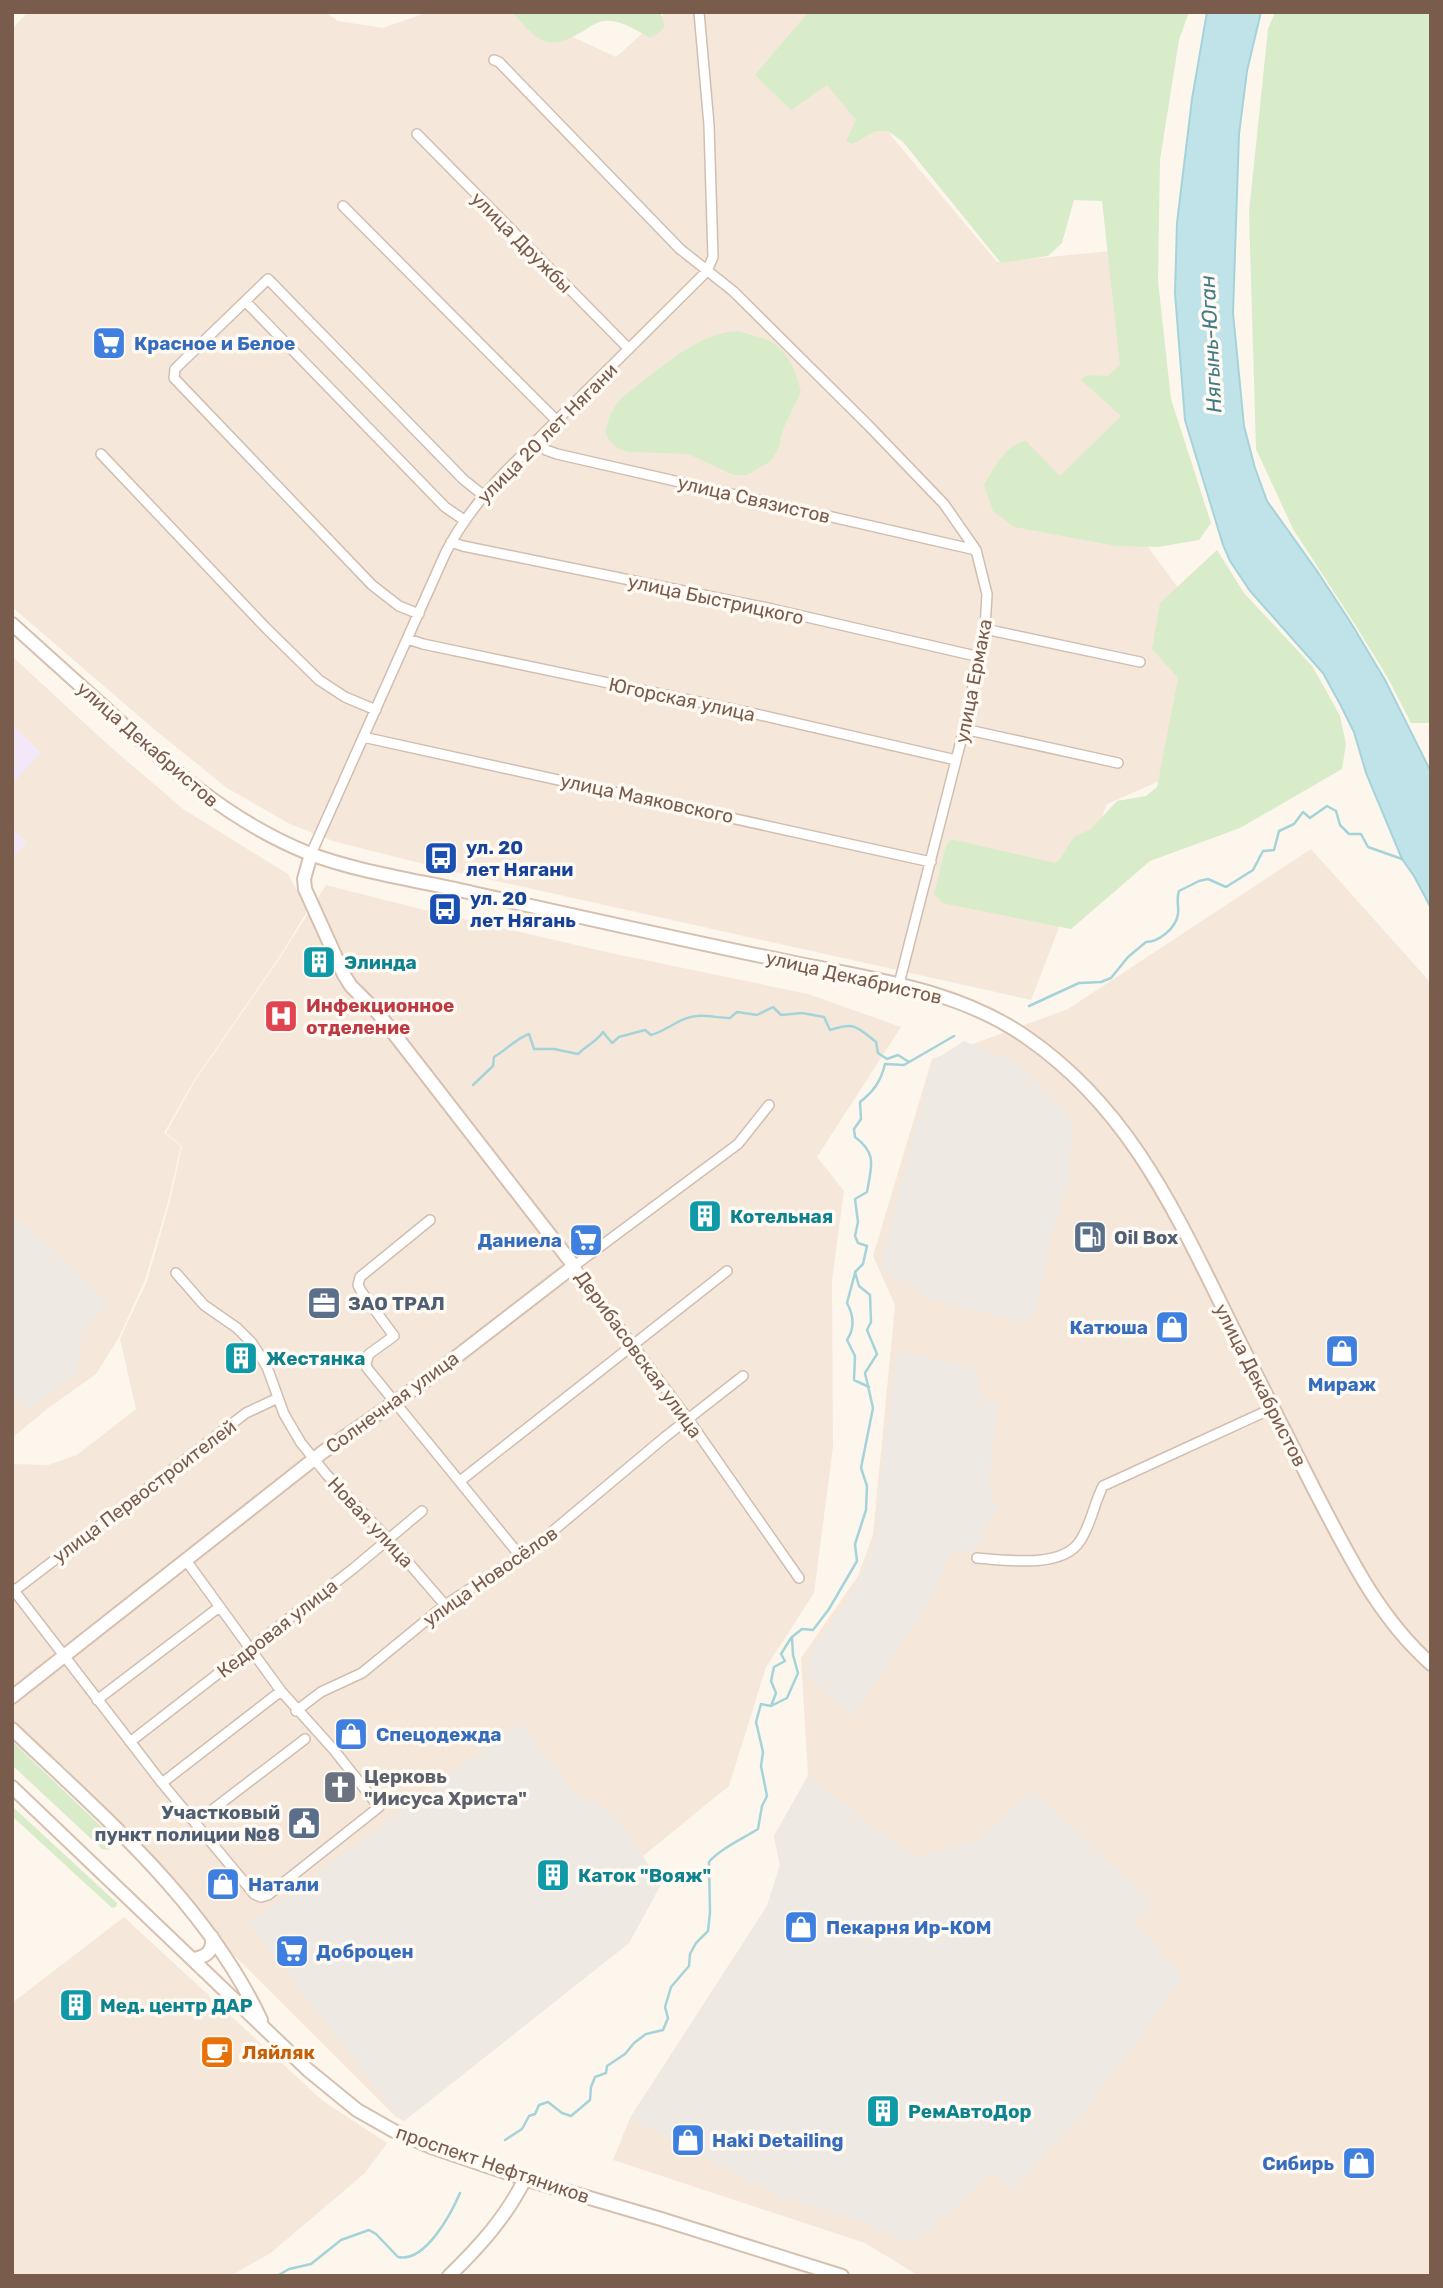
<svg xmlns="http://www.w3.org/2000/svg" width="1443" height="2288" viewBox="0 0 1443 2288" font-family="Rubik,sans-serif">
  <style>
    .residential { fill: #f5e8da }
    .industrial { fill: #efe9e4 }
    .education { fill: #f3e8fa }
    .green { fill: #d8ecc9 }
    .water { fill: #bfe3e8; stroke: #a5d3da; stroke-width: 2 }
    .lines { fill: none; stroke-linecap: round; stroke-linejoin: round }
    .stream { stroke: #a5d3da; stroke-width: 2.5 }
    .street-casing { stroke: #d1beb0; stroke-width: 12 }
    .secondary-casing { stroke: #d6c0b0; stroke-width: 16 }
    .street { stroke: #fff; stroke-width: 9 }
    .secondary { stroke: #fff; stroke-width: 12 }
    .labels { text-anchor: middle; stroke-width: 7; stroke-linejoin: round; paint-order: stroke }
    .street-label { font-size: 19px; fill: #7a5c4d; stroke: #fffaf3 }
    .shop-label { font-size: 19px; font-weight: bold; fill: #366cbe; stroke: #fffaf3; text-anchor: start }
    .transit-label { font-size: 19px; font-weight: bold; fill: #164399; stroke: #fffaf3; text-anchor: start }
    .culture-label { font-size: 19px; font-weight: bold; fill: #0d838f; stroke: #fffaf3; text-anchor: start }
    .health-label { font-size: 19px; font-weight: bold; fill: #be3a42; stroke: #fffaf3; text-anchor: start }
    .service-label { font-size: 19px; font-weight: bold; fill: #4e5e75; stroke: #fffaf3; text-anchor: start }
    .worship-label { font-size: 19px; font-weight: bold; fill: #5b616d; stroke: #fffaf3; text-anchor: start }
    .food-label { font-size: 19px; font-weight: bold; fill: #c56008; stroke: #fffaf3; text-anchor: start }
    .water-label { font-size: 21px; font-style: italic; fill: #437c86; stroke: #fffaf3 }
  </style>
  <rect width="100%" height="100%" fill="#fdf6ec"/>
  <!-- residential -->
  <path class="residential" d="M28,12H325L338,21L383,28L428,12H519L616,57L666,12H809L893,138L997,262L1111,251L1148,547L1179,589L1182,681L1164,779L1107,804L1031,1000L447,870L333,841L290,824L227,788L155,730L12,607V29Z
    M12,656L105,742L183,809L288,874L308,910L278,959L195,1079L164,1133L181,1146L168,1202L145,1280L118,1339L96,1374L47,1409L12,1438Z
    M1311,849L1431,983V2276H919L865,2243L613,2160L630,2118L767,1906L780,1865L774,1836L808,1776L801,1658L858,1576L873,1535L895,1305L873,1256L932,1059L1068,1009Z
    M326,885L425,910L611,953L808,994L901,1027L817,1157L844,1191L832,1281L833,1447L814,1593L766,1667L729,1786L643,1856L660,1886L629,1943L404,2121L396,2117L12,1733V1464L48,1465L77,1455L136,1409L120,1339L147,1281L170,1201L182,1146L166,1133L196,1079L280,958Z
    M124,1917L323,2101L387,2143L365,2173L272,2252L231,2276H12V2003Z"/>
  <!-- industrial -->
  <path class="industrial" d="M964,1041L1021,1065L1072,1120L1069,1183L1053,1230L1036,1312L1023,1322L922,1297L913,1284L890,1278L881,1263L933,1061Z
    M12,1213L109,1302L81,1334L77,1372L29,1409L12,1400Z
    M897,1351L975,1368L981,1396L997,1405L988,1489L998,1508L975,1550L951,1552L932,1595L853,1717L805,1674L813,1647L853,1593L877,1538V1505Z
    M521,1722L573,1791L613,1815L643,1856L660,1886L629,1943L404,2121L400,2118L249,1924Z
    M808,1776L913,1857L978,1841L1031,1790L1154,1903L1136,1923L1183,1978L1083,2114L1011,2192L993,2172L914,2244L857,2220L775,2194L630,2118L767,1906L780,1865L774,1836Z"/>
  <!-- education -->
  <path class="education" d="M12,725L41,753L12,784Z
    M12,828L27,842L12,857Z"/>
  <!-- green -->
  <path class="green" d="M512,12H660L665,26L659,33L650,38C639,32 623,21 610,21C600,20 593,25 585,30C547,53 540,43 512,12Z
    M804,12H1189L1179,40L1160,160L1158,281L1171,399L1211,523L1199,540L1158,547L1116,546L1014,527L993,511L984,485C993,470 1006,443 1026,441L1060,476L1121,416L1081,380L1087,375L1108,376L1120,365L1102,201L1074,200L1062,243L1048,256L1001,263L903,142L888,131H875L853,144L846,141L856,120L827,85L791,110L755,75L806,15Z
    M1275,12H1431V723H1411L1389,680L1356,626L1293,529L1256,449L1249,212L1268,29Z
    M738,331C748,334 760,337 770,341C788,350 797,374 801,392L783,429L778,449L771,461L747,475H734L688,454L630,452C617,450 610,443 605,432C608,421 611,411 618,402C625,394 635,388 643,381C671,360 701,333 738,331Z
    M1217,550L1244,593L1312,666L1327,692L1340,716L1346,744L1342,769L1240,828L1150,861L1071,929L942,903L934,894L946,846L951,839L1055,863L1060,859L1074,837L1091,829L1117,801L1146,796L1157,787L1178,678L1152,649L1160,603Z
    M12,1741L106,1831L112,1841L109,1850L102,1849L12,1765Z
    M12,1806L117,1903L116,1907L112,1908L12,1816Z"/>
  <!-- water -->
  <path class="water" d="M1207,12H1261L1247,71L1239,134L1233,313L1244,426L1255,468L1267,501L1317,571L1351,623L1385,680L1431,772V908L1414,876L1402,859L1366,773L1354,732L1340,704L1323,673L1250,591L1230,561L1223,545L1185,420L1175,293L1177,223L1192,99Z"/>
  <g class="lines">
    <!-- stream -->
    <path class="stream" d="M1029,1006L1079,983L1101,982L1111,978L1128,957L1146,942C1159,942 1176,928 1178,914C1179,906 1176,899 1179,891L1199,881L1208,879L1226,887L1253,870L1263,851L1274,850L1279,831L1294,824L1303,812L1310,818L1327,806L1336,811L1340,825L1349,834H1361L1368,847L1402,859
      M473,1085L493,1066L494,1057C506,1050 517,1038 529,1034L534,1049H554L578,1054C587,1045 596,1042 603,1032L612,1043L619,1037L645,1030L651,1035C667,1031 680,1017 697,1016C707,1015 719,1018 730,1018L737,1012L757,1015L773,1007L781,1015L802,1013L824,1017L830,1030C855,1022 856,1026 876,1042L878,1053L887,1059L898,1055L909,1062
      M855,1273L847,1303C854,1316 855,1328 847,1340L855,1356L854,1380L869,1387
      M771,1706L776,1693L771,1681L774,1667L785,1661L781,1654L791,1638
      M505,2140L522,2129L529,2116L535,2114L539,2105L548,2102L562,2113L571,2116L590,2100L591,2087L595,2077L606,2073L607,2066L625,2054L634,2043L646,2034L663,2030L668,2018L665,2007L671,1987L689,1966L690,1954L696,1943L708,1931L710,1912L709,1862C720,1849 742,1839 758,1829L762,1806L767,1796L761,1766L763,1752L756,1722L761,1704L771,1706L787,1698L798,1673L793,1655L792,1637L802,1629L813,1630L829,1609L857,1561L855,1544L866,1510L867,1486L861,1468L873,1408L865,1373L877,1354L867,1330L871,1322L870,1295L859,1286L855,1272L863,1264L867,1246L858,1243L855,1236L858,1222L855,1199L867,1192C871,1167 878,1154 855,1137L854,1129L861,1119L860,1102C874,1091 881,1081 885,1064L904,1065L954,1036
      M277,2276L289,2269L311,2264L341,2240L369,2230L376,2234L398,2257C425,2263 451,2214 460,2193"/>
    <!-- street casing -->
    <g class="street-casing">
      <path id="street" d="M494,60L499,62L680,249L733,291L868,425L944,504L976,550L987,594L985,629L964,729L899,984
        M417,134L629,349
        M343,206L557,421
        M245,301L445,507L464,520
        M535,441L546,450L557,454L976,550
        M101,454L266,628L319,680L345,697L376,710
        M451,542L463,546L772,609L980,657
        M419,614L399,606L372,585L174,378L175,369L268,279L464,480L483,495
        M985,629L1140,662
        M408,639L423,644L747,712L956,760
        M964,729L1118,763
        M363,737L931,862
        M311,854L445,554C461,522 482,496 507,470L707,271L713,257L709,125L699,12
        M769,1105L738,1144L574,1266L688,1419L799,1578
        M430,1220L360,1277L358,1285L361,1291L394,1336L369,1354L366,1363L367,1368L521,1557
        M176,1273L204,1305L237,1328L252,1343L267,1367L284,1414L301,1443L327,1475L388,1539L445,1605
        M460,1481L727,1271
        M977,1558C1006,1560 1062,1569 1080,1541C1091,1525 1094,1503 1103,1486L1273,1408
        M12,1588L162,1783L254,1894L261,1897L268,1895L379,1807L334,1750L281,1691L185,1559
        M14,1591L246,1413L278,1398
        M97,1700L218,1608
        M296,1711L321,1692L362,1673L445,1605L529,1551L665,1437L743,1376
        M130,1742L354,1568L422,1511
        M162,1783L281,1691
        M212,1810L305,1739"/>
    </g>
    <!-- secondary casing -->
    <g class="secondary-casing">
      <path id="secondary" d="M12,624C42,651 73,679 103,706C165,764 228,821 308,853C357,872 421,881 473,893C580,917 687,941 795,963C874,979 959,990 1026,1037C1128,1107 1174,1209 1227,1316C1256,1375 1286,1434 1316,1493C1348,1554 1378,1617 1431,1664
        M12,1697L323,1452L425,1381L574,1266L378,1013L351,986L344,975L305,889L304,879L311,854
        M12,1729C104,1817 206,1903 261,2020
        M12,1787L308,2070L357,2110L394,2131L431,2147L525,2179L661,2219L842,2276
        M194,1959C208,1956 213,1951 212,1937
        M449,2276C480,2246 506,2217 525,2179"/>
    </g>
    <!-- street -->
    <use href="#street" class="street"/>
    <!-- secondary -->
    <use href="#secondary" class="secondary"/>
  </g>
  <!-- icons -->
  <defs>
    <g id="supermarket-square" transform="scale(1.75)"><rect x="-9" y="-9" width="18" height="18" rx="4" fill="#3f7fe0" stroke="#fffaf3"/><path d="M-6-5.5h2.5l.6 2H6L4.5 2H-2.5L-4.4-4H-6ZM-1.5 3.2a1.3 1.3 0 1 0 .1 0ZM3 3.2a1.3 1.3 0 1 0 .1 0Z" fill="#fff"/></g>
    <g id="bus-square" transform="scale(1.75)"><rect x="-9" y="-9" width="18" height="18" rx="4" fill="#1a4fb4" stroke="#fffaf3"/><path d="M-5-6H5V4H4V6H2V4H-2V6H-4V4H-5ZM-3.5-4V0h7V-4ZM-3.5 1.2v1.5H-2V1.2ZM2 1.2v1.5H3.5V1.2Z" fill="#fff"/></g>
    <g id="building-square" transform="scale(1.75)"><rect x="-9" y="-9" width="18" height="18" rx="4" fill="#0f9aa8" stroke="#fffaf3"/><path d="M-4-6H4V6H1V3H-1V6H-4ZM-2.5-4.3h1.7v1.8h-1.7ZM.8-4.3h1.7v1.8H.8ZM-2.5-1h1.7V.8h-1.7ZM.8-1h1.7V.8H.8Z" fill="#fff"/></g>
    <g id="hospital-square" transform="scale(1.75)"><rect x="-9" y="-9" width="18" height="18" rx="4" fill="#e0444e" stroke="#fffaf3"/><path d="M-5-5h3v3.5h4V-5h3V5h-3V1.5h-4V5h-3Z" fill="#fff"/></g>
    <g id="fuel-square" transform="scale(1.75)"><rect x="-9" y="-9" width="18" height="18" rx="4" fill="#5c6f8a" stroke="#fffaf3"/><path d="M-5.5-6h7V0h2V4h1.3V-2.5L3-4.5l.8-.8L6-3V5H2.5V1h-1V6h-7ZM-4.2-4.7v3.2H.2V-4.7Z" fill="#fff"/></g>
    <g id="office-square" transform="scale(1.75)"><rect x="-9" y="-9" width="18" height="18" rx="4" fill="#5c6f8a" stroke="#fffaf3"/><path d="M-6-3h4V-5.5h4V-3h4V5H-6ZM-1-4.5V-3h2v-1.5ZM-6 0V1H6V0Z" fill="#fff"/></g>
    <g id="shop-square" transform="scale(1.75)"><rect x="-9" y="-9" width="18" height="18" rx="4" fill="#3f7fe0" stroke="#fffaf3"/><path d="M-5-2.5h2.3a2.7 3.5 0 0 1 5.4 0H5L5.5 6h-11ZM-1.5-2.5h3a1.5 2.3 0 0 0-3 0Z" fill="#fff"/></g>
    <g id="church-square" transform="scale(1.75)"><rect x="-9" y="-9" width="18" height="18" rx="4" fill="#6b7280" stroke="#fffaf3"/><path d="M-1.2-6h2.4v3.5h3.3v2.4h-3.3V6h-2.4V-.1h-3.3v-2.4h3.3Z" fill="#fff"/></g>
    <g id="civic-square" transform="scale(1.75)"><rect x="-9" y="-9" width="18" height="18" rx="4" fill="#5c6f8a" stroke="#fffaf3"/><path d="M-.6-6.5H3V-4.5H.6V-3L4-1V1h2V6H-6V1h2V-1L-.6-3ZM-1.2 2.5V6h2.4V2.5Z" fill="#fff"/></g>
    <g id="cafe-square" transform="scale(1.75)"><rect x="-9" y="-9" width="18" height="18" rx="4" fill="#e8710a" stroke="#fffaf3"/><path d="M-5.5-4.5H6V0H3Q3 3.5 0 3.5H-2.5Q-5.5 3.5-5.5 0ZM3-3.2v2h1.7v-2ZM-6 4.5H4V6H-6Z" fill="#fff"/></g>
  </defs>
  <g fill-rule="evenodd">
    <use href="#supermarket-square" x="109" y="343"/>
    <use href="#bus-square" x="441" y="858"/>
    <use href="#bus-square" x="445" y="909"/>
    <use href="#building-square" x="319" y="962"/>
    <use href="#hospital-square" x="281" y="1016"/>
    <use href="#building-square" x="705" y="1216"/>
    <use href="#fuel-square" x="1090" y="1237"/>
    <use href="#supermarket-square" x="586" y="1240"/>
    <use href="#office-square" x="324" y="1303"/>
    <use href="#shop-square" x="1172" y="1327"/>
    <use href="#shop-square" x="1342" y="1351"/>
    <use href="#building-square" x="241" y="1358"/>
    <use href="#shop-square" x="351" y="1734"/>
    <use href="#church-square" x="340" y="1787"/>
    <use href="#civic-square" x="304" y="1823"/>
    <use href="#building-square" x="553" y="1875"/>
    <use href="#shop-square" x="223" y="1884"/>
    <use href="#shop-square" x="801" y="1927"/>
    <use href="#supermarket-square" x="292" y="1951"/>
    <use href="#building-square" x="76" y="2005"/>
    <use href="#cafe-square" x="217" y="2052"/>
    <use href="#building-square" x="883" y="2111"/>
    <use href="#shop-square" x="688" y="2140"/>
    <use href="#shop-square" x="1359" y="2163"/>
  </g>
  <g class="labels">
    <!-- street labels -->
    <g class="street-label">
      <text transform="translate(522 242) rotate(45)" y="7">улица Дружбы</text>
      <text transform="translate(547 433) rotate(-45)" y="7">улица 20 лет Нягани</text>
      <text transform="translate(754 499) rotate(13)" y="7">улица Связистов</text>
      <text transform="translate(716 599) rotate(12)" y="7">улица Быстрицкого</text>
      <text transform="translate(973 681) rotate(-79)" y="7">улица Ермака</text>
      <text transform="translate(682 699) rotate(12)" y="7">Югорская улица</text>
      <text transform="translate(148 744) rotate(41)" y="7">улица Декабристов</text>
      <text transform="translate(647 798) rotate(12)" y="7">улица Маяковского</text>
      <text transform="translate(854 977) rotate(13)" y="7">улица Декабристов</text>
      <text transform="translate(639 1354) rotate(54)" y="7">Дерибасовская улица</text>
      <text transform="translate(1261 1385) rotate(63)" y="7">улица Декабристов</text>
      <text transform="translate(392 1402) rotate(-36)" y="7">Солнечная улица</text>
      <text transform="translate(144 1491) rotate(-37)" y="7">улица Первостроителей</text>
      <text transform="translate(371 1522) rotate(47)" y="7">Новая улица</text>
      <text transform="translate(490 1576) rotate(-35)" y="7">улица Новосёлов</text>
      <text transform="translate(277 1628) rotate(-38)" y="7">Кедровая улица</text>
      <text transform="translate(493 2164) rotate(19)" y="7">проспект Нефтяников</text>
    </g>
    <!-- shop labels -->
    <g class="shop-label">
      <text x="134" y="350">Красное и Белое</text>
      <text x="562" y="1247" text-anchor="end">Даниела</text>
      <text x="1148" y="1334" text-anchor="end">Катюша</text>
      <text x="1342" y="1391" text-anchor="middle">Мираж</text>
      <text x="376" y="1741">Спецодежда</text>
      <text x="248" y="1891">Натали</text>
      <text x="826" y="1934">Пекарня Ир-КОМ</text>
      <text x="316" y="1958">Доброцен</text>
      <text x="712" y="2147">Haki Detailing</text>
      <text x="1334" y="2170" text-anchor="end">Сибирь</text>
    </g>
    <!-- transit labels -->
    <g class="transit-label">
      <text x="466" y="854">ул. 20<tspan x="466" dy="22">лет Нягани</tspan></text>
      <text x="470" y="905">ул. 20<tspan x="470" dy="22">лет Нягань</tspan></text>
    </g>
    <!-- culture labels -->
    <g class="culture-label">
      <text x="344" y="969">Элинда</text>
      <text x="730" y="1223">Котельная</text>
      <text x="266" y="1365">Жестянка</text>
      <text x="578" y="1882">Каток "Вояж"</text>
      <text x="100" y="2012">Мед. центр ДАР</text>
      <text x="908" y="2118">РемАвтоДор</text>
    </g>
    <!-- health labels -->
    <g class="health-label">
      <text x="306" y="1012">Инфекционное<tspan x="306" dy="22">отделение</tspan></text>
    </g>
    <!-- service labels -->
    <g class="service-label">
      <text x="1114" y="1244">Oil Box</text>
      <text x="348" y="1310">ЗАО ТРАЛ</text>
      <text x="280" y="1819" text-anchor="end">Участковый<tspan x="280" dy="22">пункт полиции №8</tspan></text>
    </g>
    <!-- worship labels -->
    <g class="worship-label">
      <text x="364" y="1783">Церковь<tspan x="364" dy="22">"Иисуса Христа"</tspan></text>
    </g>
    <!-- food labels -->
    <g class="food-label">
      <text x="242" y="2059">Ляйляк</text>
    </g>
    <!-- water labels -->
    <g class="water-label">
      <text transform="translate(1211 344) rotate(-93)" y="7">Нягынь-Юган</text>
    </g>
  </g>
  <!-- border -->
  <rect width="1443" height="2288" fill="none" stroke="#7a5c4d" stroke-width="28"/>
</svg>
